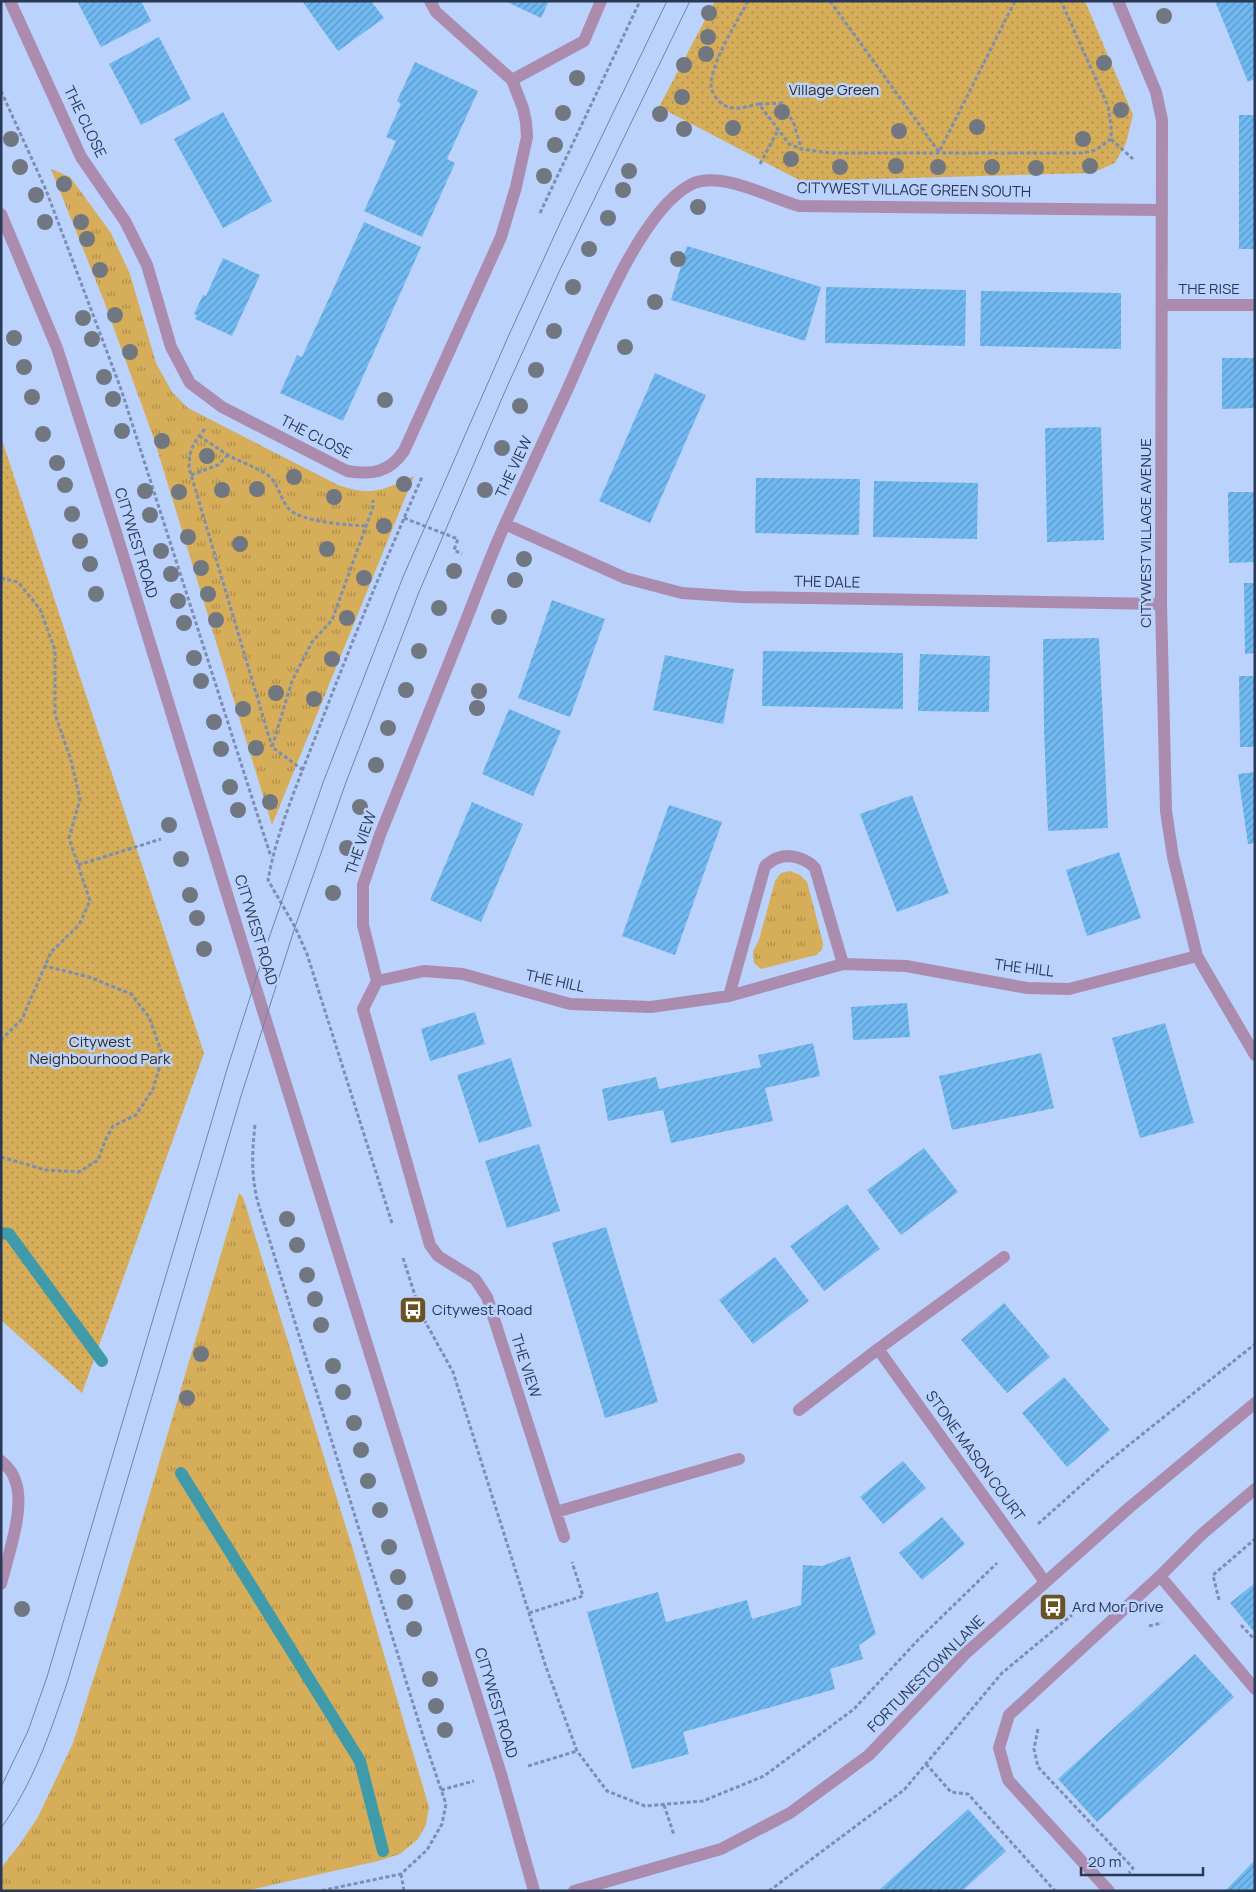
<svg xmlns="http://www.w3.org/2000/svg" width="1256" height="1892" viewBox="0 0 1256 1892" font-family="Manrope,sans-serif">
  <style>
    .grass { fill: url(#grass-tufts) }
    .park { fill: url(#park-dots) }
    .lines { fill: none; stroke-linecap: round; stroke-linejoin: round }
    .stream { stroke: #3f9baa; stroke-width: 12 }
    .building { fill: url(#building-hatch) }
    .path { stroke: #7b8fb3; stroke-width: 3; stroke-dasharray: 4 2.5; stroke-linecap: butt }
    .minor { stroke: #ab8cae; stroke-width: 12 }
    .tertiary { stroke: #ab8cae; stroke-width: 12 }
    .tram { stroke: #7183a7; stroke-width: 1 }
    .tree { fill: #717780 }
    .labels { text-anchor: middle; stroke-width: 5; stroke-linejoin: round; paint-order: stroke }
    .park-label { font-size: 15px; fill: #352c1a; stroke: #bbd2fd }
    .street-label { font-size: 15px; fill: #293855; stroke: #bbd2fd }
    .poi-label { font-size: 15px; fill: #293855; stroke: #bbd2fd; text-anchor: start }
  </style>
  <defs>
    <pattern id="grass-tufts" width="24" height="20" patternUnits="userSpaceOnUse" patternTransform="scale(1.25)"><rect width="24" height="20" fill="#d6ad59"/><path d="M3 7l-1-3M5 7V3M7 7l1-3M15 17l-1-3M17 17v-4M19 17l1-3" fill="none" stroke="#ae8e4c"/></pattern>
    <pattern id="park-dots" width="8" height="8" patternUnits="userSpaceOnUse" patternTransform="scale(1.25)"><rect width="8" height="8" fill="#d6ad59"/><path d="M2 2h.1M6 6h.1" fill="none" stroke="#ae8e4c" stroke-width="1.8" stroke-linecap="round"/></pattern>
    <pattern id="building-hatch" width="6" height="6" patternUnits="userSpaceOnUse" patternTransform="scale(1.25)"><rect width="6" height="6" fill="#70b9f1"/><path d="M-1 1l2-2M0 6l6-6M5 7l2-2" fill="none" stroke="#5c97c6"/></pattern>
  </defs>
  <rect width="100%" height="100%" fill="#bbd2fd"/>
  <!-- grass -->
  <path class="grass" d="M51,169L70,177L111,233L130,274L156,363L172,392L188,408L338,485C373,497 382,490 414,476L272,825L154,439L104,301Z
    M790,871L800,875L807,882L823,943L822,950L816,955L761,969L754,963L753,951L759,940L775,881L781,873Z
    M239,1193L243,1197L255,1236L354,1553L429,1807L426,1825L418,1839L400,1854L378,1861L245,1891H1V1868L20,1844L38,1817L73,1743L116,1608Z"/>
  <!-- park -->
  <path class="park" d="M715,1H1085L1133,115L1126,143L1115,163L1092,173L801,181L659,107Z
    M1,437L204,1053L82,1393L1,1320Z"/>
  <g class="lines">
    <!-- stream -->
    <path class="stream" d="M1,1233L9,1234L102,1361
      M181,1473L360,1761L383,1851"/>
  </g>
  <!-- building -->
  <path class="building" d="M77,1H141L151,21L101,47Z
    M302,1H371L384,18L338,51Z
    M505,1H549L541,18Z
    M1215,1H1255V79L1248,82Z
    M159,37L191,99L141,125L109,64Z
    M415,62L478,91L447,159L455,163L422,237L364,211L396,141L386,137L401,104L397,101Z
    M223,112L272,201L223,228L174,139Z
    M1239,115H1255V249H1239Z
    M364,222L421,247L343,421L280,393L297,355L302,357Z
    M687,246L821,287L805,341L671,300Z
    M223,258L260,275L232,336L195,319L197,315L194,314L203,295L206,296Z
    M826,287L966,290L965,346L825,343Z
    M981,291L1121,293V349L980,346Z
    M1222,358H1255V408L1222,409Z
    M655,373L706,395L650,523L599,501Z
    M1101,427L1104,540L1047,542L1045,428Z
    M756,478L860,479L859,535L755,533Z
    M874,481L978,483L977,539L873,537Z
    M1228,492H1255V562L1229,563Z
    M1244,583H1255V653L1245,654Z
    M552,600L605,619L570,717L518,698Z
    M1099,638L1108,828L1048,831L1044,729L1043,639Z
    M763,651L903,653V709L762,706Z
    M920,654L990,656L989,712L918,711Z
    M665,655L734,669L723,724L653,710Z
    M1239,676H1255V747H1240Z
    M509,709L561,731L533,796L482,774Z
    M1255,772V843L1248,844L1238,774Z
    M912,795L949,893L897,912L860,814Z
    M472,802L523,824L481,922L430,900Z
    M669,805L722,822L675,955L622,936Z
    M1119,852L1141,918L1087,936L1066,870Z
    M907,1003L910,1037L853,1040L851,1007Z
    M475,1012L485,1044L430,1061L421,1029Z
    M1165,1023L1194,1123L1140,1138L1112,1038Z
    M813,1043L820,1076L765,1088L773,1121L671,1143L663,1110L608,1121L602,1089L656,1077L659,1089L761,1067L758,1055Z
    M1041,1053L1054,1108L952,1130L939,1076Z
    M511,1058L532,1126L479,1143L457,1075Z
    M539,1144L560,1211L507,1228L485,1161Z
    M924,1148L958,1192L901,1235L867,1190Z
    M847,1204L880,1249L824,1291L790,1246Z
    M606,1227L658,1402L605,1418L552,1243Z
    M775,1257L809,1301L753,1344L719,1300Z
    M1004,1303L1050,1357L1007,1393L961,1340Z
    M1064,1377L1110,1430L1067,1467L1022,1413Z
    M903,1461L926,1488L883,1524L860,1497Z
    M942,1517L965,1544L922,1580L899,1553Z
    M850,1556L876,1634L859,1645L863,1659L830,1669L835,1689L683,1732L689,1754L632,1769L587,1612L658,1592L666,1622L747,1600L752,1619L801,1605L803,1565L822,1566Z
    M1255,1583V1633L1230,1603Z
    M1195,1654L1234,1697L1097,1822L1058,1779Z
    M968,1809L1006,1851L962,1891H878Z
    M1255,1860V1891H1225L1252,1863Z"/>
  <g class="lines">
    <!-- path -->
    <path class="path" d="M748,1C736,24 714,57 711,83C710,92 719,104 728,107C737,110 749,106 759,104L789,144L801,149L830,153H1083L1096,150L1111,139V126L1108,106L1061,1
      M830,1L939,152L1015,1
      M1,91L46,190L121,389L271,857
      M759,104L782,103L794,124L801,148
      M1111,139L1133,159
      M760,164L778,130
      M540,213L640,1
      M205,429C193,443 189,450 189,468L272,747
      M199,436C209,442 218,449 228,455C240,462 254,466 266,474C279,482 279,498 289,509C301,522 348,525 366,526
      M191,475L218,465L228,455
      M404,518L458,539L454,550L462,554
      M1,578L18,582L40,609L55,650V714L71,760L80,799L69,838L90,901L79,925L51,952L22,1019L1,1040
      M303,770L272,747L292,681L312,642L332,620L373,507V500
      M78,865L161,839
      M255,1125C252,1152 251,1176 258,1203L424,1739L446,1804L442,1824L427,1850L401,1874L320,1891
      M1,1157L46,1170L79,1172L98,1160L105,1141L113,1126L136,1115L153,1089L163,1056L149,1017L131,994L89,977L45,966
      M392,1223L307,954L295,927L268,880C277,830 299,780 317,733C350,646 385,561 422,477
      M403,1258L421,1314L453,1372L546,1667L577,1751L607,1791L645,1806L703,1801L764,1776L854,1709L918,1640L997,1563
      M1038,1524L1104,1465L1255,1344
      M1219,1600L1213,1575L1255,1539
      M529,1613L583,1596L572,1562
      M1241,1625L1255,1640
      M1149,1626L1162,1623
      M1038,1729L1034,1749L1038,1767L1133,1868L1129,1873
      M926,1764L951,1792L968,1794L1055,1891
      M528,1766L577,1751
      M441,1790L474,1781
      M664,1805L674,1835
      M401,1874L404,1891
      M769,1891L904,1790L1002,1673L1072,1615"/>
    <!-- minor -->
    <path class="minor" d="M10,1L81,157L125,221L147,265L171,347L190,383L222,407L347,471C371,475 389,473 404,451L501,237L516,187L527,137L526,122L523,108L512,80L436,12L430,1
      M1118,1L1156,92L1162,120L1161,604L1166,811L1173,857L1197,956L1255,1055
      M512,80L584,41L601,1
      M1163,305H1255
      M505,524L625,578L682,593L741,597L1161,604
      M377,981L424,971L463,974L570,1004L651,1007L729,996L843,964L906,966L1027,988L1069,989L1197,956
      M729,996L765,866C769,863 773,859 778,858C790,853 807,859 815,868L843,964
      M878,1349L1045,1582
      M799,1410L878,1349L1004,1257
      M1,1461C7,1466 13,1472 15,1480C26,1507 8,1555 1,1584
      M556,1512L739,1459
      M564,1537L487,1297L475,1279L438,1256L430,1245L363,1009L377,981L363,925V885L380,835C407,766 435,697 463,628C477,593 490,557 506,522C526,478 547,433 568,388C592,335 639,212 690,185C719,169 770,198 799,206L1162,210
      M1160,1576L1255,1689
      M1109,1891L1008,1780L999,1748L1009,1715L1160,1576L1201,1535L1255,1489"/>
    <!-- tertiary -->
    <path class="tertiary" d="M1,214L57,348L115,529L254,982L501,1774L534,1891
      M574,1891L721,1849L790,1813L869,1755L965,1654L1130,1507L1255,1403"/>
    <!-- tram -->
    <path class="tram" d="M1,1787L28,1731L47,1677L228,1066L270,935L324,780L403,577L508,337L561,221L667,1
      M1,1828C33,1784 51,1731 68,1680L241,1096L295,927L345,785L419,592L506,389L558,274L690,1"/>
  </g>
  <!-- trees -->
  <g class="tree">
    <circle cx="709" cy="13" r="8"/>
    <circle cx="1164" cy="16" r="8"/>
    <circle cx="708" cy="37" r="8"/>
    <circle cx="706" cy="54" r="8"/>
    <circle cx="1104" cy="63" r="8"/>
    <circle cx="684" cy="65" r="8"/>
    <circle cx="577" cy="78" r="8"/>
    <circle cx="682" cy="97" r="8"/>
    <circle cx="1121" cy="110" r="8"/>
    <circle cx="782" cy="112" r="8"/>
    <circle cx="563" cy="113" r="8"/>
    <circle cx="660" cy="114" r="8"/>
    <circle cx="977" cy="127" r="8"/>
    <circle cx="733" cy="128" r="8"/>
    <circle cx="684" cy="129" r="8"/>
    <circle cx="899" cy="131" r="8"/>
    <circle cx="11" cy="139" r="8"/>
    <circle cx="1083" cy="139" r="8"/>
    <circle cx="555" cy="145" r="8"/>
    <circle cx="791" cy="159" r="8"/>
    <circle cx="896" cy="166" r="8"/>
    <circle cx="1090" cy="166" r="8"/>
    <circle cx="20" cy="167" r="8"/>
    <circle cx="840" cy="167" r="8"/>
    <circle cx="938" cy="167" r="8"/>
    <circle cx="992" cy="167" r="8"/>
    <circle cx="1036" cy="168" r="8"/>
    <circle cx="629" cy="171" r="8"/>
    <circle cx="544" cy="176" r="8"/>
    <circle cx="64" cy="184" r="8"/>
    <circle cx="623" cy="190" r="8"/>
    <circle cx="36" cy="195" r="8"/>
    <circle cx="698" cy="207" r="8"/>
    <circle cx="608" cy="218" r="8"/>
    <circle cx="45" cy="222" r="8"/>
    <circle cx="81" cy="222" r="8"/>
    <circle cx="87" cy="239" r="8"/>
    <circle cx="589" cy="249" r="8"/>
    <circle cx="678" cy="259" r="8"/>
    <circle cx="100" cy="270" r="8"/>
    <circle cx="573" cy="287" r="8"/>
    <circle cx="655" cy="302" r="8"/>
    <circle cx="115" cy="315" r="8"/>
    <circle cx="83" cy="318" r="8"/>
    <circle cx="554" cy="331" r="8"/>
    <circle cx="14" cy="338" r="8"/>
    <circle cx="92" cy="339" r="8"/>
    <circle cx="625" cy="347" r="8"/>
    <circle cx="130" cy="352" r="8"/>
    <circle cx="24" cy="367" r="8"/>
    <circle cx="536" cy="370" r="8"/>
    <circle cx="104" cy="377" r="8"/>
    <circle cx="32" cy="397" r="8"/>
    <circle cx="113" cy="399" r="8"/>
    <circle cx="385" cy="400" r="8"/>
    <circle cx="520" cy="406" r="8"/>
    <circle cx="122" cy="431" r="8"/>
    <circle cx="43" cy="434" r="8"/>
    <circle cx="162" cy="441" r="8"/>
    <circle cx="502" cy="448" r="8"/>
    <circle cx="207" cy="456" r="8"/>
    <circle cx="57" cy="463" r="8"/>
    <circle cx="294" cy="477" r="8"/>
    <circle cx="404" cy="484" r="8"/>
    <circle cx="65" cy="485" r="8"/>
    <circle cx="257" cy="489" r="8"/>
    <circle cx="222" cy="490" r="8"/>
    <circle cx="485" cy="490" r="8"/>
    <circle cx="145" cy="491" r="8"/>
    <circle cx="179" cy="492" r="8"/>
    <circle cx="334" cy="497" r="8"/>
    <circle cx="72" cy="514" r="8"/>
    <circle cx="150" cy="515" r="8"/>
    <circle cx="384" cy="526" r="8"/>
    <circle cx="188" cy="537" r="8"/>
    <circle cx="80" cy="541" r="8"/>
    <circle cx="240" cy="544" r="8"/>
    <circle cx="327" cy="549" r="8"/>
    <circle cx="161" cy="551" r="8"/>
    <circle cx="524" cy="559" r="8"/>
    <circle cx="90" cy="564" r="8"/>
    <circle cx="201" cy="568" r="8"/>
    <circle cx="454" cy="571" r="8"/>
    <circle cx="171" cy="574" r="8"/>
    <circle cx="364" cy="578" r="8"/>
    <circle cx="515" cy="580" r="8"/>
    <circle cx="96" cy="594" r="8"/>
    <circle cx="208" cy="594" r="8"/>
    <circle cx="178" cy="601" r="8"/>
    <circle cx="439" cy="608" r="8"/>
    <circle cx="499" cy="617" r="8"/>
    <circle cx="347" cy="618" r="8"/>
    <circle cx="216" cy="620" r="8"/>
    <circle cx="184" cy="623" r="8"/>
    <circle cx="419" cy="651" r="8"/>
    <circle cx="194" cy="658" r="8"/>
    <circle cx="332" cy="659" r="8"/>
    <circle cx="201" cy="681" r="8"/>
    <circle cx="406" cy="690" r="8"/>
    <circle cx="479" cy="691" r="8"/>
    <circle cx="276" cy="693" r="8"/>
    <circle cx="314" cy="699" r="8"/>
    <circle cx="477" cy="708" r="8"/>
    <circle cx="243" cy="709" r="8"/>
    <circle cx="214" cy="722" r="8"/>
    <circle cx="388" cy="728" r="8"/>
    <circle cx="256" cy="748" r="8"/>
    <circle cx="221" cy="749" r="8"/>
    <circle cx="376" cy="765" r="8"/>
    <circle cx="230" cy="787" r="8"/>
    <circle cx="270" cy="802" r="8"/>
    <circle cx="360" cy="807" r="8"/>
    <circle cx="238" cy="810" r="8"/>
    <circle cx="169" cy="825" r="8"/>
    <circle cx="347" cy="848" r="8"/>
    <circle cx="181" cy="859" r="8"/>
    <circle cx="333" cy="893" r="8"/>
    <circle cx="190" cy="895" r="8"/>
    <circle cx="197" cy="918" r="8"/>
    <circle cx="204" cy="949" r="8"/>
    <circle cx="287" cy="1219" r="8"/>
    <circle cx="297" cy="1245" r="8"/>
    <circle cx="307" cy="1275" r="8"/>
    <circle cx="315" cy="1299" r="8"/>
    <circle cx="321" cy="1325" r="8"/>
    <circle cx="201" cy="1354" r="8"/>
    <circle cx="333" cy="1366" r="8"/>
    <circle cx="343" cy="1392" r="8"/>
    <circle cx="187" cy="1398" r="8"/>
    <circle cx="354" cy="1423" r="8"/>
    <circle cx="361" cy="1450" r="8"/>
    <circle cx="368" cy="1481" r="8"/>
    <circle cx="380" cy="1510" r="8"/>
    <circle cx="389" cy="1547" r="8"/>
    <circle cx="398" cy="1577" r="8"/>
    <circle cx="405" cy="1602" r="8"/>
    <circle cx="22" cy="1609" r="8"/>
    <circle cx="414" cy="1629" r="8"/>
    <circle cx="430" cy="1679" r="8"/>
    <circle cx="436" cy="1706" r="8"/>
    <circle cx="445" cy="1730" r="8"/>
  </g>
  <!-- icons -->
  <defs>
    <g id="bus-square" transform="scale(1.4375)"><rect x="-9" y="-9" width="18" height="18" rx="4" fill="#6a5222" stroke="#bbd2fd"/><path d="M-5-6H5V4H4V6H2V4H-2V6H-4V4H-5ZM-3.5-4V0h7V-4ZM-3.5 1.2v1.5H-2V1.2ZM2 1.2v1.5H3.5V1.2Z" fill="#fff"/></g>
  </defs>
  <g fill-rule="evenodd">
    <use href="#bus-square" x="413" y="1310"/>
    <use href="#bus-square" x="1053" y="1607"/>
  </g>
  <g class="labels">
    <!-- park labels -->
    <g class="park-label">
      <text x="834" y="95">Village Green</text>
      <text x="100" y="1047">Citywest<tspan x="100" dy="17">Neighbourhood Park</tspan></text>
    </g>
    <!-- street labels -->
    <g class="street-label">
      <text transform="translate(85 122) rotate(64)" y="5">THE CLOSE</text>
      <text transform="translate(914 190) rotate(1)" y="5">CITYWEST VILLAGE GREEN SOUTH</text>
      <text x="1209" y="294">THE RISE</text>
      <text transform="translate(316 437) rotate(27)" y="5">THE CLOSE</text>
      <text transform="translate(514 467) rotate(-65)" y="5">THE VIEW</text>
      <text transform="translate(1146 533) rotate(-90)" y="5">CITYWEST VILLAGE AVENUE</text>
      <text transform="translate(136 543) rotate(73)" y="5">CITYWEST ROAD</text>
      <text transform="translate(827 582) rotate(1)" y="5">THE DALE</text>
      <text transform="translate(361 843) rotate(-71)" y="5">THE VIEW</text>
      <text transform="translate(256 930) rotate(73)" y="5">CITYWEST ROAD</text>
      <text transform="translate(1024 968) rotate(7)" y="5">THE HILL</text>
      <text transform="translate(555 981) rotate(12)" y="5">THE HILL</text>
      <text transform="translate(526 1366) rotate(72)" y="5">THE VIEW</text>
      <text transform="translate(975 1456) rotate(54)" y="5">STONE MASON COURT</text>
      <text transform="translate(926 1674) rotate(-45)" y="5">FORTUNESTOWN LANE</text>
      <text transform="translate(496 1703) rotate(73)" y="5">CITYWEST ROAD</text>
    </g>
    <!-- poi labels -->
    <g class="poi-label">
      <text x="432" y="1315">Citywest Road</text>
      <text x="1072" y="1612">Ard Mor Drive</text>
    </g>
  </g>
  <!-- border -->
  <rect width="1256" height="1892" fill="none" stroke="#293855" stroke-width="5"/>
  <!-- scale -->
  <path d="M1081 1867v8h122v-8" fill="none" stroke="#293855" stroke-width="2.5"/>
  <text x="1088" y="1867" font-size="15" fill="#293855" stroke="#bbd2fd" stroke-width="4" paint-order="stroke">20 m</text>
</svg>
